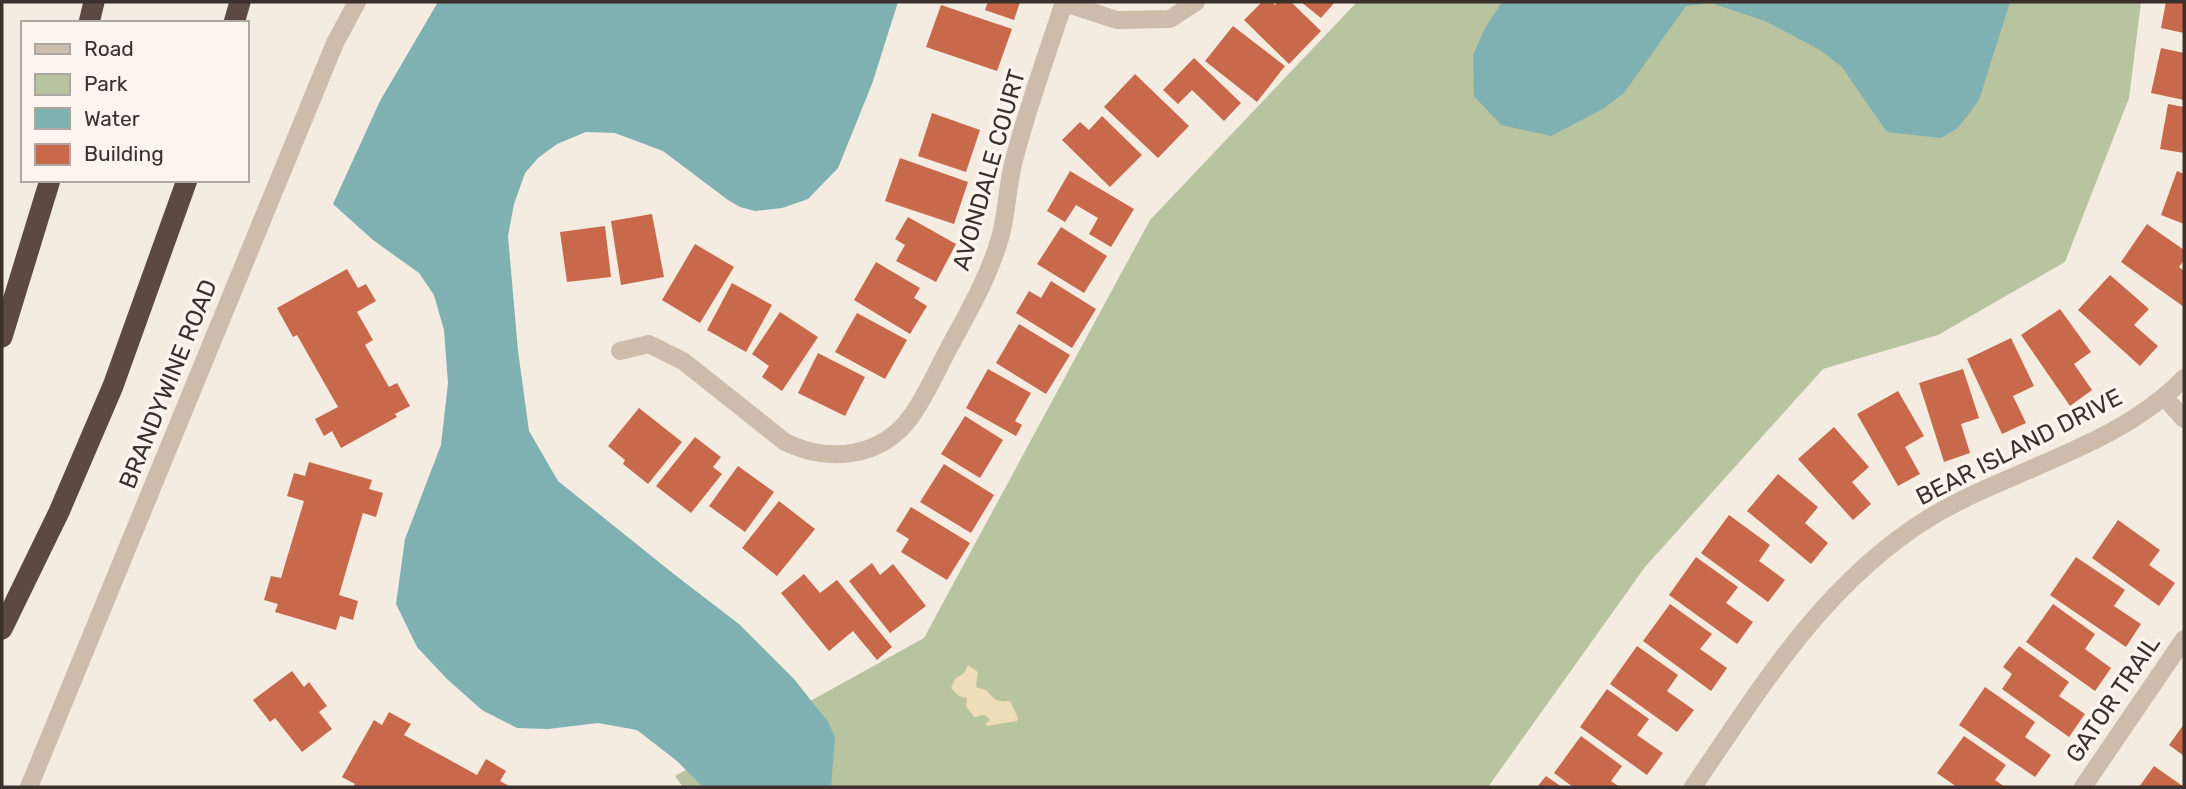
<svg xmlns="http://www.w3.org/2000/svg" width="2186" height="789" viewBox="0 0 2186 789" font-family="Rubik,sans-serif">
  <style>
    .green { fill: #b8c4a0 }
    .sand { fill: #efdcb8 }
    .water { fill: #7fb0b2 }
    .building { fill: #c8694b }
    .lines { fill: none; stroke-linecap: round; stroke-linejoin: round }
    .minor { stroke: #cdbbac; stroke-width: 18 }
    .motorway { stroke: #5c4a42; stroke-width: 21 }
    .labels { text-anchor: middle; stroke-width: 7; stroke-linejoin: round; paint-order: stroke }
    .street-label { font-size: 24px; fill: #3b302b; stroke: #fbf5ee }
  </style>
  <rect width="100%" height="100%" fill="#f4ebe1"/>
  <!-- green -->
  <path class="green" d="M1357,2H2141L2129,98L2065,262L1938,335L1823,369L1645,567L1488,787H683L675,776L924,638L1150,220Z"/>
  <!-- sand -->
  <path class="sand" d="M968,665L978,672L976,687L986,690C996,700 994,702 1010,701L1018,718L1017,721L987,726L985,724L990,720C984,711 981,717 974,717L966,706L967,698L959,696L951,688L955,679L964,673Z"/>
  <!-- water -->
  <path class="water" d="M438,2H898L872,84L838,168L808,199L782,208L755,211L740,207L728,200L663,151L615,133L586,132L557,144L538,158L525,173L514,204L508,236L518,351L529,431L558,481L675,575L739,624L794,679L828,722L835,737L831,787H703L677,761L637,730L598,723L548,729L517,728L482,710L447,679L417,647L396,604L405,539L441,445L448,383L444,330L434,295L419,273L373,240L333,204L380,101Z
    M1502,2H2010L1979,100L1958,128L1941,138L1887,132L1842,67L1820,50L1765,21L1711,3L1686,6L1624,93L1603,109L1551,136L1501,125L1474,96L1473,55L1485,28Z"/>
  <!-- building -->
  <path class="building" d="M988,2H1020L1014,20L985,10Z
    M1262,2H1272L1275,5L1277,2H1291L1321,31L1289,64L1244,20Z
    M1301,2H1335L1321,18Z
    M2166,2H2184V33L2161,28Z
    M941,5L1012,29L997,71L926,47Z
    M1233,26L1285,66L1257,102L1205,61Z
    M2161,48L2184,53V100L2151,93Z
    M1194,58L1241,103L1224,121L1192,90L1178,104L1163,90Z
    M1135,74L1189,126L1158,158L1104,107Z
    M2168,104L2184,107V153L2160,149Z
    M932,113L980,130L966,172L918,156Z
    M1102,116L1142,155L1110,187L1062,140L1080,122L1089,130Z
    M900,158L968,182L954,224L885,201Z
    M1070,171L1134,209L1111,247L1089,234L1098,218L1076,205L1065,222L1047,211Z
    M2177,171L2184,174V224L2161,215Z
    M652,214L664,277L621,285L611,221Z
    M908,217L956,244L936,282L896,261L905,245L895,239Z
    M2147,224L2184,250V260L2179,267L2184,271V307L2121,262Z
    M605,226L611,277L567,282L560,232Z
    M1061,227L1107,256L1084,293L1037,264Z
    M695,244L734,267L700,323L662,300Z
    M876,262L920,288L914,298L927,306L910,334L854,300Z
    M347,269L358,288L366,284L376,301L357,312L373,340L365,345L389,387L397,383L410,406L395,414L397,417L341,448L332,431L324,436L315,419L338,407L297,335L293,337L277,308Z
    M2110,275L2149,309L2134,325L2158,346L2140,366L2078,310Z
    M1051,281L1096,309L1072,348L1016,313L1029,291L1041,298Z
    M732,283L772,305L746,352L707,330Z
    M2060,309L2091,352L2074,364L2092,390L2070,406L2021,335Z
    M780,312L818,337L782,391L762,377L769,366L752,354Z
    M857,313L907,340L885,379L835,352Z
    M1019,324L1070,355L1046,394L996,363Z
    M2011,338L2034,386L2013,396L2026,423L2002,434L1967,359Z
    M818,353L865,377L845,416L798,393Z
    M988,369L1031,393L1015,421L1022,425L1016,436L966,408Z
    M1963,369L1979,418L1961,424L1970,453L1944,462L1919,383Z
    M1898,391L1924,436L1905,447L1920,474L1898,486L1857,414Z
    M639,408L682,442L648,484L623,464L625,460L608,446Z
    M965,416L1003,440L980,478L941,454Z
    M1834,427L1869,467L1852,482L1871,504L1853,520L1798,459Z
    M695,437L721,457L713,467L722,474L691,513L656,486Z
    M309,462L372,480L369,489L383,493L376,517L363,513L339,595L358,601L353,620L340,616L336,630L275,612L278,604L264,600L271,576L281,578L304,501L287,496L294,473L305,476Z
    M944,464L994,495L971,533L920,502Z
    M738,466L774,492L745,532L709,506Z
    M1778,474L1818,507L1805,523L1828,543L1811,564L1747,511Z
    M779,501L815,529L777,576L742,548Z
    M911,507L970,543L947,580L901,552L909,539L896,531Z
    M1729,515L1770,545L1759,561L1785,580L1768,602L1701,553Z
    M2118,520L2160,550L2149,565L2175,583L2159,606L2092,558Z
    M1696,557L1738,587L1726,603L1753,622L1737,644L1669,595Z
    M2076,557L2125,590L2114,606L2141,624L2126,647L2050,595Z
    M872,563L880,575L893,564L926,606L890,633L849,581Z
    M804,574L820,593L837,580L892,647L877,660L853,631L829,651L781,593Z
    M1670,604L1712,634L1700,649L1727,668L1711,691L1643,641Z
    M2053,604L2095,634L2085,649L2111,668L2095,691L2026,642Z
    M1637,646L1678,675L1667,691L1694,710L1677,732L1610,684Z
    M2019,646L2069,682L2059,696L2085,714L2069,737L2002,689L2012,674L2003,667Z
    M292,671L304,687L309,682L327,706L319,712L332,729L302,752L275,718L270,722L253,700Z
    M1985,687L2035,722L2025,737L2051,755L2035,777L1959,725Z
    M1607,689L1649,719L1637,735L1663,753L1647,775L1580,727Z
    M389,712L411,724L404,735L477,775L486,759L506,771L500,781L511,787H353L355,784L342,777L374,720L382,725Z
    M2184,724V756L2169,745Z
    M1581,736L1622,766L1611,781L1620,787H1573L1554,773Z
    M1964,736L2006,765L1995,780L2005,787H1957L1937,773Z
    M2154,766L2184,787H2139Z
    M1546,776L1562,787H1537Z"/>
  <g class="lines">
    <!-- minor -->
    <path class="minor" d="M1064,3L1117,20L1170,19L1196,2
      M620,351L649,344L683,361L785,442C828,463 880,458 910,418C926,396 938,368 951,344C970,309 989,276 1000,238C1007,214 1007,188 1013,164C1026,111 1047,55 1064,2
      M2165,398L2184,419
      M29,787L335,43L357,2
      M1693,787C1761,687 1824,583 1929,518C2010,469 2118,447 2184,378
      M2083,787L2184,639"/>
    <!-- motorway -->
    <path class="motorway" d="M89,23L94,2
      M234,23L240,2
      M2,337L50,180
      M2,629L59,512L113,386L187,180"/>
  </g>
  <g class="labels">
    <!-- street labels -->
    <g class="street-label">
      <text transform="translate(989 170) rotate(-74)" y="8">AVONDALE COURT</text>
      <text transform="translate(168 384) rotate(-68)" y="8">BRANDYWINE ROAD</text>
      <text transform="translate(2019 447) rotate(-27)" y="8">BEAR ISLAND DRIVE</text>
      <text transform="translate(2113 699) rotate(-56)" y="8">GATOR TRAIL</text>
    </g>
  </g>
  <!-- border -->
  <rect width="2186" height="789" fill="none" stroke="#3b302b" stroke-width="7"/>
  <!-- legend -->
  <rect x="21" y="21" width="228" height="161" fill="#fbf5ee" stroke="#aea6a0" stroke-width="2"/>
  <rect x="35" y="44" width="35" height="10" fill="#cdbbac" stroke="#aea6a0" stroke-width="2"/>
  <text x="84" y="56" font-size="21" fill="#3b302b">Road</text>
  <rect x="35" y="74" width="35" height="21" fill="#b8c4a0" stroke="#aea6a0" stroke-width="2"/>
  <text x="84" y="91" font-size="21" fill="#3b302b">Park</text>
  <rect x="35" y="108" width="35" height="21" fill="#7fb0b2" stroke="#aea6a0" stroke-width="2"/>
  <text x="84" y="126" font-size="21" fill="#3b302b">Water</text>
  <rect x="35" y="144" width="35" height="21" fill="#c8694b" stroke="#aea6a0" stroke-width="2"/>
  <text x="84" y="161" font-size="21" fill="#3b302b">Building</text>
</svg>
